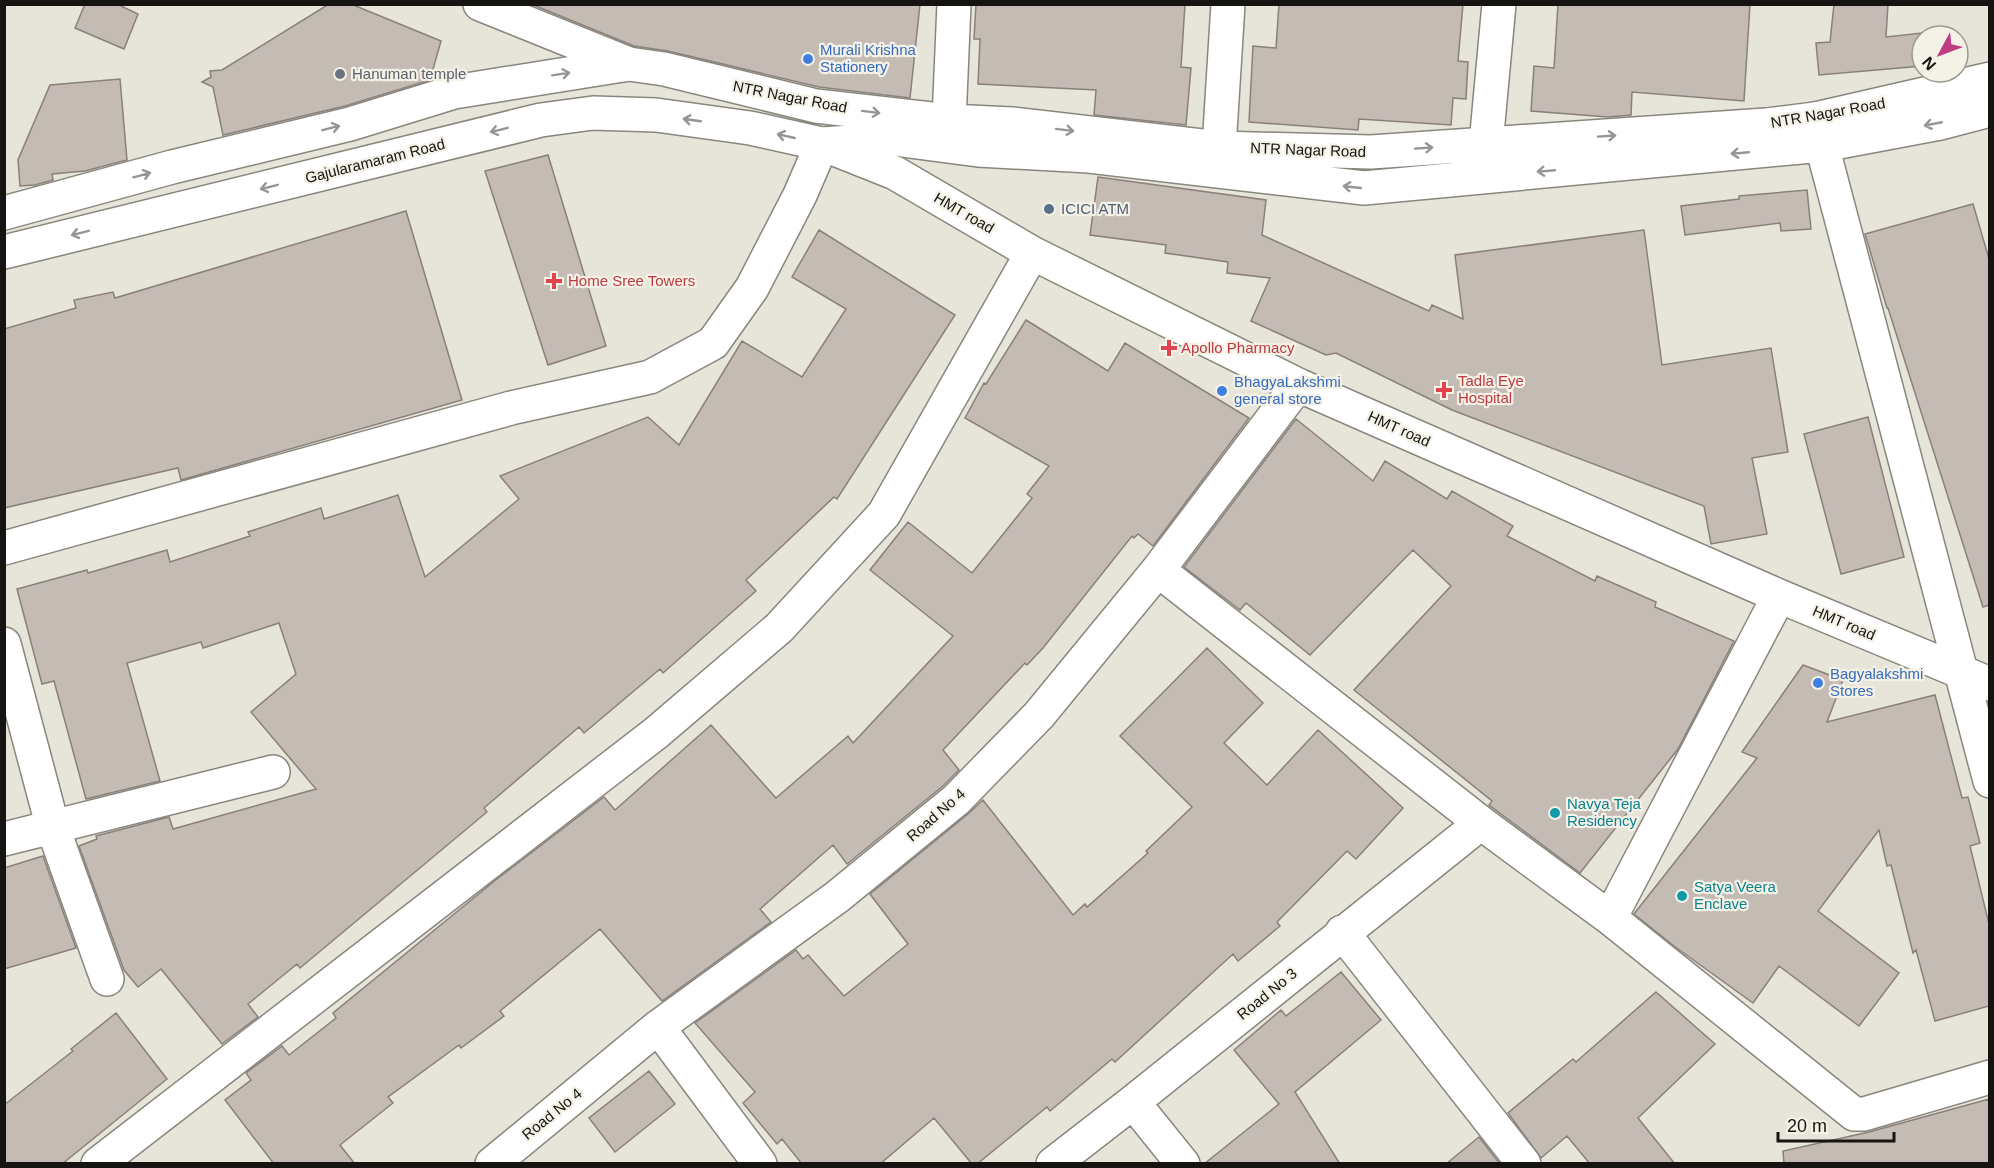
<svg xmlns="http://www.w3.org/2000/svg" width="1994" height="1168" viewBox="0 0 1994 1168" font-family="Helvetica,sans-serif">
  <style>
    .building { fill: #c5bbb5; stroke: #89807a; stroke-width: 1.5 }
    .lines { fill: none; stroke-linecap: round; stroke-linejoin: round }
    .minor-casing { stroke: #89867d; stroke-width: 36 }
    .major-casing { stroke: #89867d; stroke-width: 36 }
    .minor { stroke: #fff; stroke-width: 33 }
    .major { stroke: #fff; stroke-width: 33 }
    .oneway { stroke: #969594 }
    .shop-dot { fill: #3f7fe0; stroke: #f4f1e7; stroke-width: 2 }
    .worship-dot { fill: #6b7280; stroke: #f4f1e7; stroke-width: 2 }
    .service-dot { fill: #5c6f8a; stroke: #f4f1e7; stroke-width: 2 }
    .health-dot { fill: #e0444e; stroke: #f4f1e7; stroke-width: 2 }
    .culture-dot { fill: #0f9aa8; stroke: #f4f1e7; stroke-width: 2 }
    .labels { text-anchor: middle; stroke-width: 4.5; stroke-linejoin: round; paint-order: stroke }
    .shop-label { font-size: 15px; fill: #366cbe; stroke: #f4f1e7; text-anchor: start }
    .worship-label { font-size: 15px; fill: #5b616d; stroke: #f4f1e7; text-anchor: start }
    .street-label { font-size: 15px; fill: #151411; stroke: #f4f1e7 }
    .service-label { font-size: 15px; fill: #4e5e75; stroke: #f4f1e7; text-anchor: start }
    .health-label { font-size: 15px; fill: #be3a42; stroke: #f4f1e7; text-anchor: start }
    .culture-label { font-size: 15px; fill: #0d838f; stroke: #f4f1e7; text-anchor: start }
  </style>
  <rect width="100%" height="100%" fill="#e7e4d9"/>
  <!-- building -->
  <path class="building" d="M85,4H117L138,14L124,49L75,28Z
    M329,4H351L441,41L430,80L345,106L223,135L213,87L202,82L211,77L210,71L222,70Z
    M531,4H920L910,98L819,87L668,51L634,46Z
    M976,4H1185L1181,67L1191,68L1186,125L1094,115L1096,90L978,84L980,39H974Z
    M1279,4H1463L1458,61L1468,62L1466,99L1453,98L1451,125L1359,119L1358,130L1249,122L1253,46L1276,48Z
    M1558,4H1750L1744,101L1632,92L1631,115L1608,117L1531,111L1534,66L1554,68Z
    M1834,4H1888L1886,37L1922,33V66L1819,75L1816,43L1830,42Z
    M120,79L127,160L85,171L52,174L53,180L35,185L20,186L18,160L50,85Z
    M548,155L606,346L548,365L485,171Z
    M1098,177L1266,200L1262,235L1429,311L1432,305L1463,319L1455,255L1644,230L1662,365L1771,348L1788,452L1752,458L1767,534L1711,544L1704,506L1452,410L1336,353L1326,355L1251,321L1270,278L1227,273L1228,262L1165,253L1166,245L1090,235Z
    M1807,190L1811,229L1781,231L1780,223L1685,235L1681,206L1739,199V196Z
    M1973,204L1989,259V605L1983,607L1888,308H1887L1865,234Z
    M406,211L462,400L181,480L178,468L4,508V329L76,308L74,300L113,292L115,298Z
    M819,230L955,315L837,499L834,497L746,580L756,591L663,673L660,669L584,733L579,727L484,808L487,812L300,968L297,964L248,1004L258,1017L222,1044L161,969L138,987L124,970L79,846L97,839L96,836L169,817L173,829L316,789L251,712L296,674L279,623L203,648L201,642L127,663L160,781L86,799L54,681L42,684L17,589L87,570L88,573L167,550L170,562L250,536L248,532L321,508L324,519L398,495L425,577L519,499L500,476L648,417L679,445L742,341L802,377L846,309L792,277Z
    M1026,320L1108,371L1125,343L1249,418L1153,546L1138,534L1134,538L1132,536L1043,648L1027,665L1025,663L943,750L959,770L943,786L847,864L833,845L760,909L771,922L662,1001L600,929L500,1011L504,1016L461,1048L459,1045L388,1097L393,1103L340,1145L355,1164H274L225,1100L251,1080L246,1073L282,1046L289,1055L336,1018L333,1013L497,879L604,797L615,810L711,725L776,798L848,736L853,743L953,636L870,570L908,522L972,573L1032,498L1027,494L1049,466L965,418L984,383L986,384Z
    M1868,417L1904,557L1841,574L1804,434Z
    M1296,419L1373,481L1385,461L1447,499L1452,491L1513,526L1507,536L1595,581L1597,576L1656,602L1655,607L1734,641L1678,749L1580,873L1489,805L1492,801L1354,690L1451,586L1413,550L1310,655L1246,603L1240,610L1184,567Z
    M1207,648L1263,703L1224,743L1267,785L1318,730L1403,808L1356,859L1347,851L1277,922L1280,926L1238,961L1233,954L1115,1062L1112,1059L1050,1111L1047,1107L977,1164H972L934,1118L880,1164H802L782,1139L777,1144L743,1103L755,1092L695,1023L796,950L803,959L808,955L844,996L908,944L870,894L968,814L983,800L1073,915L1085,904L1087,907L1148,853L1146,851L1192,807L1120,736Z
    M1803,665L1843,680L1827,722L1935,695L1962,798L1968,797L1980,843L1970,846L1989,924V1006L1935,1021L1916,950L1913,953L1891,865L1887,866L1879,830L1818,911L1899,973L1859,1026L1779,966L1753,1003L1674,946L1634,914L1757,758L1742,752Z
    M43,856L76,948L4,969V868Z
    M1341,972L1381,1020L1295,1092L1340,1164H1204L1279,1104L1234,1050L1281,1010L1286,1016Z
    M1656,992L1715,1044L1638,1118L1675,1164H1590L1567,1136L1541,1158L1508,1113L1573,1059L1576,1062Z
    M116,1013L167,1079L62,1164H4V1105L73,1051L71,1049Z
    M649,1071L675,1104L615,1152L589,1118Z
    M1989,1099V1164H1784L1783,1151L1869,1132Z
    M1479,1137L1500,1164H1446Z"/>
  <g class="lines">
    <!-- minor casing -->
    <g class="minor-casing">
      <path id="minor" d="M480,4L629,64
        M1815,119L1990,781
        M949,121L954,4
        M1486,144L1499,4
        M1219,148L1228,4
        M4,548L511,408L650,377L713,343L752,288L800,195L822,144L895,173L1032,253L1298,385L1779,596L1990,684
        M1158,570L1481,823L1610,918L1854,1114H1864L1990,1077
        M4,644L53,828L107,979
        M4,839L273,772
        M1610,918L1779,596
        M1342,932L1524,1164
        M658,1027L760,1164
        M1133,1102L1183,1164
        M98,1164L656,733L779,628L884,514L1032,253
        M492,1164L658,1027L837,897L956,800L1039,715L1158,570L1298,385
        M1053,1164L1133,1102L1481,823"/>
    </g>
    <!-- major casing -->
    <g class="major-casing">
      <path id="major" d="M4,213L172,167L350,124L454,92L629,64L664,69L816,106L949,121L1012,124L1219,148L1371,152L1766,125L1815,119L1990,79
        M4,252L541,120L593,113L656,115L750,128L822,144L894,139L978,150L1089,156L1364,188L1823,145L1940,123L1990,110"/>
    </g>
    <!-- minor -->
    <use href="#minor" class="minor"/>
    <!-- major -->
    <use href="#major" class="major"/>
  </g>
  <!-- one-way arrows -->
  <defs><path id="oneway-shaft" d="M-6 0H5M1.5-3L5.5 0L1.5 3" fill="none" stroke-width="1.6" stroke-linecap="round" stroke-linejoin="round" transform="scale(1.5)"/></defs>
  <g class="oneway">
    <use href="#oneway-shaft" transform="translate(561 74) rotate(-9)"/>
    <use href="#oneway-shaft" transform="translate(871 112) rotate(7)"/>
    <use href="#oneway-shaft" transform="translate(692 120) rotate(-172)"/>
    <use href="#oneway-shaft" transform="translate(1933 124) rotate(169)"/>
    <use href="#oneway-shaft" transform="translate(331 128) rotate(-14)"/>
    <use href="#oneway-shaft" transform="translate(499 130) rotate(166)"/>
    <use href="#oneway-shaft" transform="translate(1065 130) rotate(7)"/>
    <use href="#oneway-shaft" transform="translate(786 136) rotate(-167)"/>
    <use href="#oneway-shaft" transform="translate(1607 136) rotate(-4)"/>
    <use href="#oneway-shaft" transform="translate(1424 148) rotate(-4)"/>
    <use href="#oneway-shaft" transform="translate(1740 153) rotate(175)"/>
    <use href="#oneway-shaft" transform="translate(1546 171) rotate(175)"/>
    <use href="#oneway-shaft" transform="translate(142 175) rotate(-15)"/>
    <use href="#oneway-shaft" transform="translate(269 187) rotate(166)"/>
    <use href="#oneway-shaft" transform="translate(1352 187) rotate(-174)"/>
    <use href="#oneway-shaft" transform="translate(80 233) rotate(166)"/>
  </g>
  <!-- markers -->
  <g class="shop-dot">
    <circle cx="808" cy="59" r="6"/>
    <circle cx="1222" cy="391" r="6"/>
    <circle cx="1818" cy="683" r="6"/>
  </g>
  <circle class="worship-dot" cx="340" cy="74" r="6"/>
  <circle class="service-dot" cx="1049" cy="209" r="6"/>
  <g class="health-dot">
    <path d="M551 272h6v6h6v6h-6v6h-6v-6h-6v-6h6z"/>
    <path d="M1166 339h6v6h6v6h-6v6h-6v-6h-6v-6h6z"/>
    <path d="M1441 381h6v6h6v6h-6v6h-6v-6h-6v-6h6z"/>
  </g>
  <g class="culture-dot">
    <circle cx="1555" cy="813" r="6"/>
    <circle cx="1682" cy="896" r="6"/>
  </g>
  <g class="labels">
    <!-- shop labels -->
    <g class="shop-label">
      <text x="820" y="55">Murali Krishna<tspan x="820" dy="17">Stationery</tspan></text>
      <text x="1234" y="387">BhagyaLakshmi<tspan x="1234" dy="17">general store</tspan></text>
      <text x="1830" y="679">Bagyalakshmi<tspan x="1830" dy="17">Stores</tspan></text>
    </g>
    <!-- worship labels -->
    <g class="worship-label">
      <text x="352" y="79">Hanuman temple</text>
    </g>
    <!-- street labels -->
    <g class="street-label">
      <text transform="translate(790 97) rotate(11)" y="5">NTR Nagar Road</text>
      <text transform="translate(1828 113) rotate(-10)" y="5">NTR Nagar Road</text>
      <text transform="translate(1308 150) rotate(2)" y="5">NTR Nagar Road</text>
      <text transform="translate(375 161) rotate(-14)" y="5">Gajularamaram Road</text>
      <text transform="translate(964 213) rotate(30)" y="5">HMT road</text>
      <text transform="translate(1399 429) rotate(24)" y="5">HMT road</text>
      <text transform="translate(1844 623) rotate(23)" y="5">HMT road</text>
      <text transform="translate(936 815) rotate(-41)" y="5">Road No 4</text>
      <text transform="translate(1267 994) rotate(-39)" y="5">Road No 3</text>
      <text transform="translate(552 1114) rotate(-39)" y="5">Road No 4</text>
    </g>
    <!-- service labels -->
    <g class="service-label">
      <text x="1061" y="214">ICICI ATM</text>
    </g>
    <!-- health labels -->
    <g class="health-label">
      <text x="568" y="286">Home Sree Towers</text>
      <text x="1181" y="353">Apollo Pharmacy</text>
      <text x="1458" y="386">Tadla Eye<tspan x="1458" dy="17">Hospital</tspan></text>
    </g>
    <!-- culture labels -->
    <g class="culture-label">
      <text x="1567" y="809">Navya Teja<tspan x="1567" dy="17">Residency</tspan></text>
      <text x="1694" y="892">Satya Veera<tspan x="1694" dy="17">Enclave</tspan></text>
    </g>
  </g>
  <!-- border -->
  <rect width="1994" height="1168" fill="none" stroke="#151411" stroke-width="12"/>
  <!-- north arrow -->
  <g transform="translate(1940 54) rotate(229)"><circle r="28" fill="#f4f1e7" stroke="#9b9991" stroke-width="1.5"/>
  <path d="M0-4.5L10 22L0 15L-10 22Z" fill="#bf3b82"/>
  <text y="-9" font-size="16" font-weight="bold" text-anchor="middle" fill="#151411">N</text>
  </g>
  <!-- scale -->
  <path d="M1778 1132v9h116v-9" fill="none" stroke="#151411" stroke-width="3"/>
  <text x="1787" y="1132" font-size="18" fill="#151411" stroke="#f4f1e7" stroke-width="4.5" paint-order="stroke">20 m</text>
</svg>
